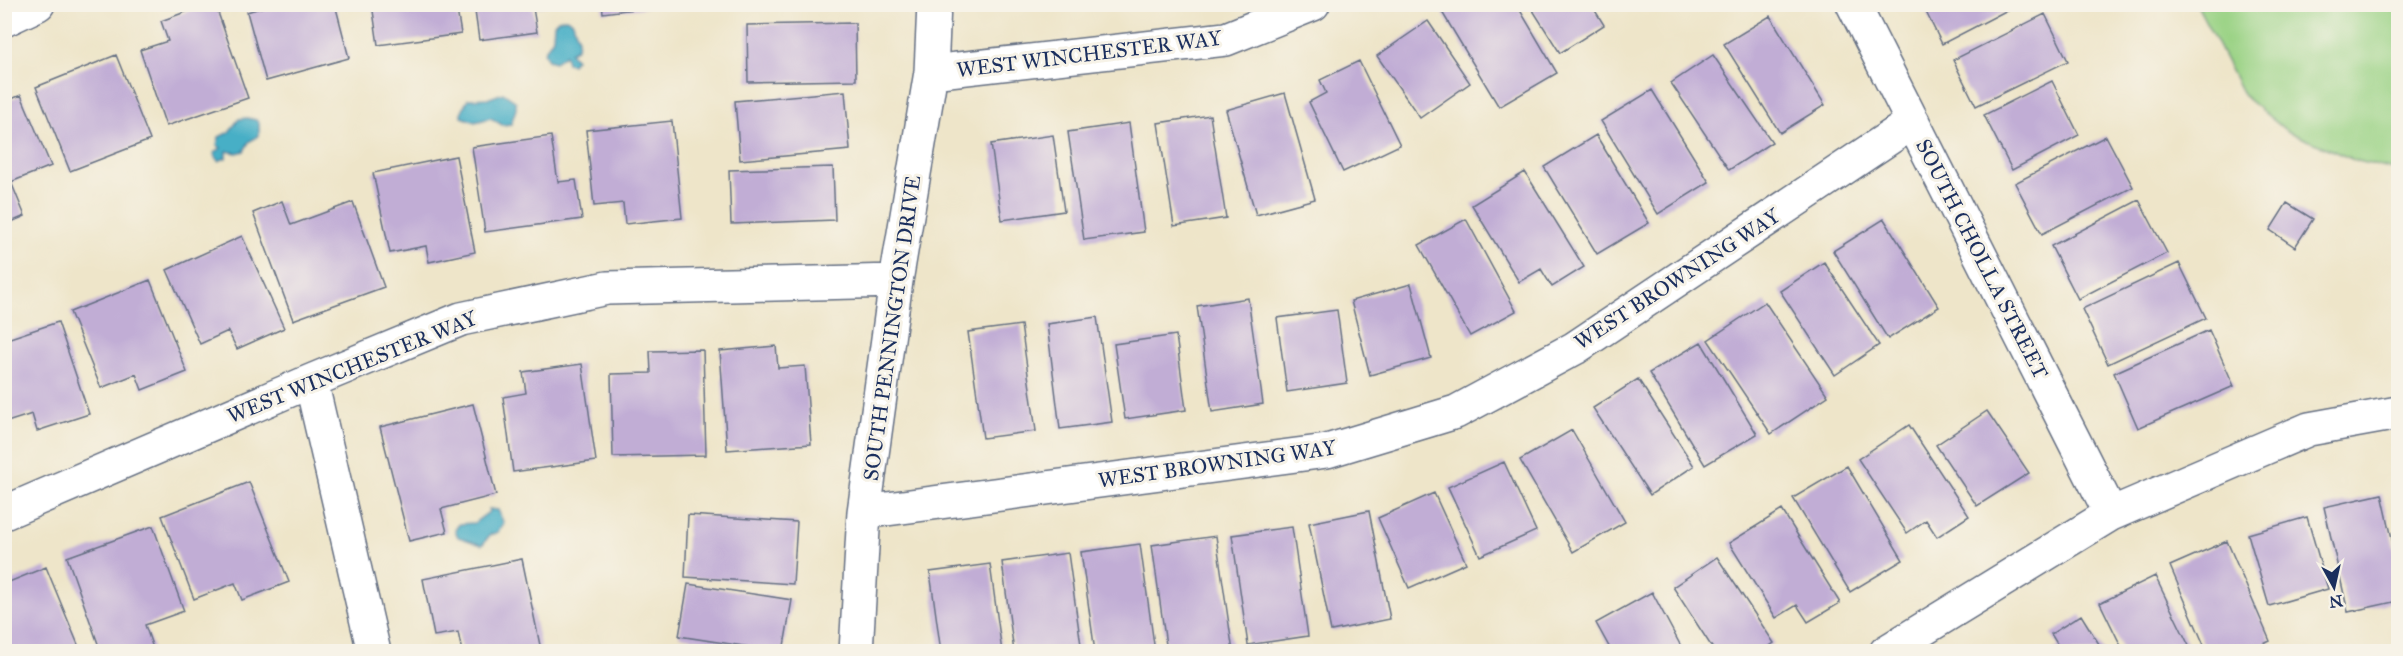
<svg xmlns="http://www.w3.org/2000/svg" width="2403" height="656" viewBox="0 0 2403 656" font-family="'IM FELL Great Primer',serif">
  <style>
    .green { fill: #9bd386; stroke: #5b8172; stroke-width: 1.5 }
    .water { fill: #47afc6; stroke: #316f92; stroke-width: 1.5 }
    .building { fill: #c1add5 }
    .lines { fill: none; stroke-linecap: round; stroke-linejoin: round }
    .minor-casing { stroke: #656f83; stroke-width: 36 }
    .minor { stroke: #fff; stroke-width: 33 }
    .labels { text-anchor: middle; stroke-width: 6; stroke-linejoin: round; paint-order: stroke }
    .street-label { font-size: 21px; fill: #1b2f5e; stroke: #f7f3e8 }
  </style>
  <rect width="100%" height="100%" fill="#f7f3e8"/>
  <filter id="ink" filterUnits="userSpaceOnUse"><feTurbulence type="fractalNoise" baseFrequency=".0167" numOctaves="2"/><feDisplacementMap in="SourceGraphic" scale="12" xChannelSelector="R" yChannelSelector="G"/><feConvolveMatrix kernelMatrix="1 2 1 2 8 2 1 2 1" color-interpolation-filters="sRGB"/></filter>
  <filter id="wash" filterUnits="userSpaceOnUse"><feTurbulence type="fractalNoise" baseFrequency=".008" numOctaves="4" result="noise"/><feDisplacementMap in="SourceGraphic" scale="24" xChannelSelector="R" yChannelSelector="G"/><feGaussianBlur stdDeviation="1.35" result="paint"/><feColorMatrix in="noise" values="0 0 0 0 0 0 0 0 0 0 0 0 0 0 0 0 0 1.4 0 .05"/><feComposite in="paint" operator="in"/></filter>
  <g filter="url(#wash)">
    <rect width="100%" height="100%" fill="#eee5c9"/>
    <!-- green -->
    <path class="green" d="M2197,5H2398V171L2354,160L2287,131L2244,96Z"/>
    <!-- water -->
    <path class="water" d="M566,18L573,22L578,39L577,48L570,52L576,59L572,64L567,63L565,55L555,62L548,60L544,52L553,38L554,24L558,20Z
      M503,93L516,102V109L511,124L502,125L491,118L475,122L462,117L461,113L468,99L490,98Z
      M247,118L256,120L259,123V135L249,142L244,151L237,153L226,151V158L218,161L214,153L221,148L217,145L219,137L229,132L239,119Z
      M489,509L498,510L504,524L498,532L490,535L482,545L458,537L455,530L459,524L474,523L490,511Z"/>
    <g id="blocks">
      <!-- building -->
      <path class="building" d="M207,4H215L248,98L166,126L140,50L168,41L161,21Z
        M273,4H335L349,58L266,81L247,12Z
        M372,4H456L461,34L378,45Z
        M474,4H545L546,6L533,8L537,32L479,40Z
        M602,4H658V6L603,13Z
        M759,4H782V6L759,9Z
        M1016,4H1037V6L1016,9Z
        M1529,4H1591L1604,25L1560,53Z
        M1922,4H2019L1942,44Z
        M1443,5H1517L1557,73L1499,107L1439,7Z
        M2045,14L2068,61L1976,106L1953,60Z
        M1770,16L1825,105L1780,133L1724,44Z
        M1428,21L1470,83L1420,118L1377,56Z
        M855,23L856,80L748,82L747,25Z
        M116,55L150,140L70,171L36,87Z
        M1713,55L1772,142L1729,170L1671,83Z
        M1359,61L1400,145L1343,172L1309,102L1326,93L1320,80Z
        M2052,81L2079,135L2012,170L1984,115Z
        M1652,90L1709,182L1658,214L1601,121Z
        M845,91L850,150L740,160L735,101Z
        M1285,93L1315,199L1256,215L1226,110Z
        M21,95L51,166L11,182L25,216L4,225V102Z
        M1210,115L1226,218L1174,226L1158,123Z
        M672,121L682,218L625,224L623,203L594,206L586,130Z
        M1129,123L1144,232L1084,240L1068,132Z
        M1053,135L1064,211L1002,220L991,144Z
        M1596,135L1649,223L1597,254L1544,167Z
        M551,136L558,182L576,180L582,219L485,232L472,147Z
        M2106,136L2133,187L2042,234L2015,183Z
        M456,156L475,252L429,262L426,246L390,253L373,173Z
        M833,167L835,220L731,224L729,170Z
        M1525,172L1584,267L1552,287L1541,269L1519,282L1472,205Z
        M2139,200L2167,253L2078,299L2051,246Z
        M282,201L291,225L353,202L384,287L293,320L253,213Z
        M2287,203L2313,219L2295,247L2270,230Z
        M1466,219L1516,311L1470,336L1419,245Z
        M1884,219L1939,307L1888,339L1833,251Z
        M242,236L284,328L237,349L228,331L200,344L167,270Z
        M1824,262L1879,345L1835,375L1780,291Z
        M2179,263L2206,318L2108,364L2082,309Z
        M150,280L187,372L142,390L136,374L101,388L70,312Z
        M1411,284L1431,358L1370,375L1351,301Z
        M1248,298L1263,404L1212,412L1197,306Z
        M1765,302L1828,396L1771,434L1708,340Z
        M1337,310L1347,383L1287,392L1277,318Z
        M1097,317L1112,422L1060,429L1047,324Z
        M58,322L89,414L37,431L32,414L4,423V340Z
        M1021,325L1036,431L983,438L968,332Z
        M2209,330L2234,386L2138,428L2114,373Z
        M1176,335L1186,410L1125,419L1114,344Z
        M1701,342L1757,434L1705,465L1649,373Z
        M776,346L778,368L805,366L811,444L727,450L720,351Z
        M703,350L706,455L613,457L611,374L651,373L650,351Z
        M582,364L596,461L513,472L503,397L526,393L523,372Z
        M1638,379L1694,466L1650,495L1593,408Z
        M473,404L496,495L441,509L447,532L409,541L380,427Z
        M1987,411L2029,473L1977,506L1936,445Z
        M1909,425L1969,516L1937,537L1926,520L1907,533L1858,459Z
        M1572,430L1625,522L1573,552L1520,460Z
        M1504,462L1536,531L1480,556L1448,487Z
        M1847,466L1903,560L1850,592L1793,498Z
        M249,482L289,582L242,600L235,583L194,599L162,516Z
        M1434,493L1466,563L1409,588L1378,518Z
        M2382,494L2398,565V601L2348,612L2324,507Z
        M1782,510L1840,603L1808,622L1797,605L1776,618L1729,543Z
        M1369,511L1390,619L1331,631L1309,523Z
        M688,515L797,522L793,584L685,577Z
        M2307,517L2328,589L2269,606L2248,534Z
        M153,526L184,611L145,625L154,651L101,652L67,557Z
        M1292,527L1308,636L1248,645L1232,535Z
        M1216,536L1233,652H1167L1152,545Z
        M2227,541L2270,641L2246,652H2207L2170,566Z
        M1140,544L1155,652H1095L1081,552Z
        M1068,553L1082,652H1014L1002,562Z
        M1717,557L1774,643L1761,652H1715L1673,587Z
        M522,559L541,650L462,652L458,632L434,636L423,579Z
        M990,564L1002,652H941L930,572Z
        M46,567L81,652H5V610L8,608L4,601V584Z
        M2155,576L2192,652H2124L2100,603Z
        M688,584L792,600L783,652L679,636Z
        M1652,592L1684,652H1612L1596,623Z
        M2081,615L2104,652H2052L2059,647L2051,634Z"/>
    </g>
  </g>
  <g filter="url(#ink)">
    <use href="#blocks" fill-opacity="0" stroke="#656f83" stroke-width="1.5"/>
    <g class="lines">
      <!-- minor casing -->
      <g class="minor-casing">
        <path id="minor" d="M1853,4L2111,514
          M4,20L38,4
          M931,72L1226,39L1313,4
          M311,381L374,652
          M864,512L1327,451L1456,412L1575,348L1913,122
          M4,513L311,381L461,319L607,288L896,281
          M856,652L864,512L896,281L931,72L934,4
          M1886,652L2111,514L2309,429L2398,413"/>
      </g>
      <!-- minor -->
      <use href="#minor" class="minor"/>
    </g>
  </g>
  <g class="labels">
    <!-- street labels -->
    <g class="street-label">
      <text transform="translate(1089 54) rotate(-7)" y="7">WEST WINCHESTER WAY</text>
      <text transform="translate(1982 259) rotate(63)" y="7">SOUTH CHOLLA STREET</text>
      <text transform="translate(1677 279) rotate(-33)" y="7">WEST BROWNING WAY</text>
      <text transform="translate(892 328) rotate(-82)" y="7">SOUTH PENNINGTON DRIVE</text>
      <text transform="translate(352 367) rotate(-22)" y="7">WEST WINCHESTER WAY</text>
      <text transform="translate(1217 464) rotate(-8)" y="7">WEST BROWNING WAY</text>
    </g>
  </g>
  <!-- margin -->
  <rect width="2403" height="656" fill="none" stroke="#f7f3e8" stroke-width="24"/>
  <!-- north arrow -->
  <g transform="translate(2334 587) rotate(172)" stroke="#f7f3e8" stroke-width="4.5" paint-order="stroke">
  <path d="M0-4.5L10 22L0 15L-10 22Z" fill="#1b2f5e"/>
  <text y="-9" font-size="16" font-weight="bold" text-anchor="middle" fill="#1b2f5e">N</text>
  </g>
</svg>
